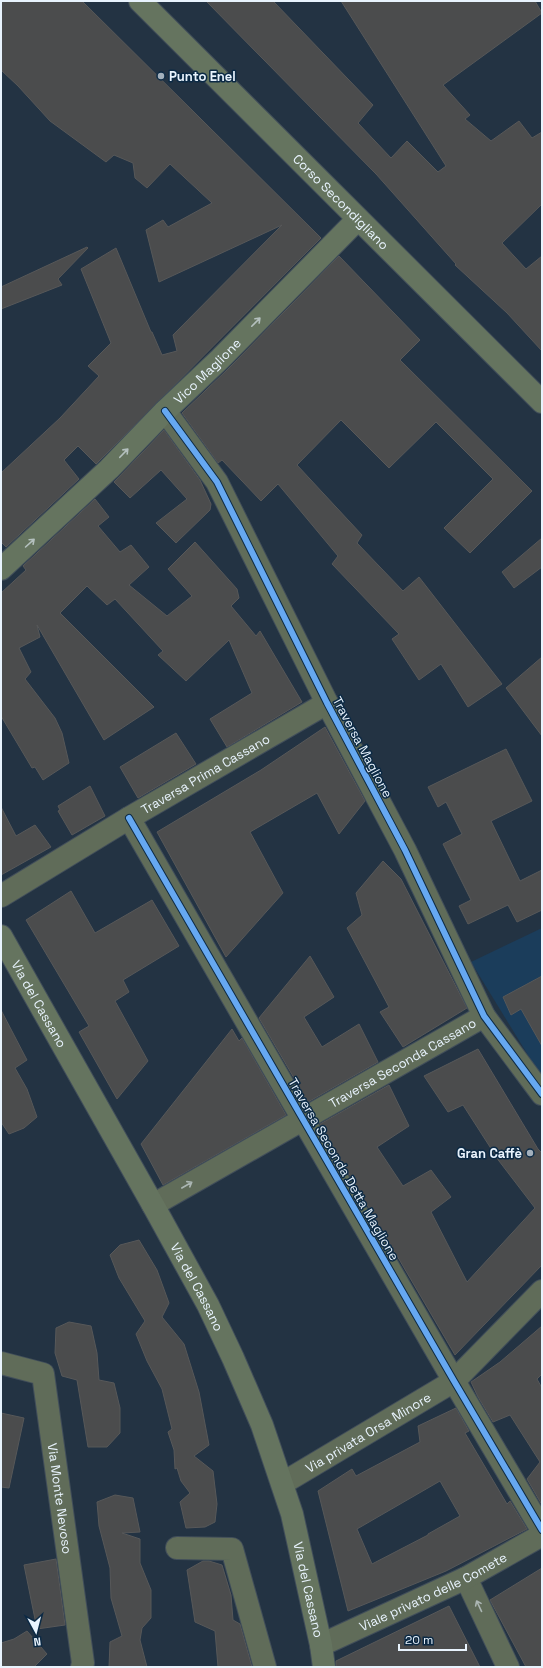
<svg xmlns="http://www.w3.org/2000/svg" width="543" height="1668" viewBox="0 0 543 1668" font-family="'Space Grotesk',sans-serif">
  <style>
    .built { fill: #1b3d5b }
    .building { fill: #4b4c4d; stroke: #575859; fill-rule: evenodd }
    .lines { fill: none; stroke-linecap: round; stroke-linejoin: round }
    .minor-casing { stroke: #414e5a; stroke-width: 24 }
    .major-casing { stroke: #414e5a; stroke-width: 24 }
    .minor { stroke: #606c59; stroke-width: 22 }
    .major { stroke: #65745f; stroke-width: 22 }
    .cycleway-casing { stroke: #0c2a45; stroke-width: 8 }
    .cycleway { stroke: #66a8f1; stroke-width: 6 }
    .oneway { stroke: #b4c0be }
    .oneway2 { stroke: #abb6b3 }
    .poi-dot { fill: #a3b0bc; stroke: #0c2a45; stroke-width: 1.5 }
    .labels { text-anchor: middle; stroke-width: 3; stroke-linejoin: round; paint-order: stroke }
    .poi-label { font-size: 13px; font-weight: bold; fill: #e8f3fd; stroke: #0c2a45; text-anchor: start }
    .street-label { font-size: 13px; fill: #e8f3fd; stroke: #0c2a45 }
  </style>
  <rect width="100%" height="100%" fill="#233343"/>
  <!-- built -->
  <path class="built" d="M542,928V1078L471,962Z"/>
  <!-- building -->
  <path class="building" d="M1,1H82L321,238L96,464L78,446L64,460L79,479L6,547L1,542V473L60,418L99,376L88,366L111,343L81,269L116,248L151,332H152L162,355L177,351L173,335L282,225L159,282L146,230L163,220L168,227L212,203L170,164L147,188L135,178L133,163L114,155L106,162L50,121L18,86L1,70Z
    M206,1H273L373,105L358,123L391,158L407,141L438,172L446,166L341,1H535L542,13L443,85L470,115L465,119L491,141L519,121L532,138L542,132V204L502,243L526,269L542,256V351L507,313L455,265L456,264L376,174Z
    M87,247L88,248L58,279L62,285L1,309V287Z
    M339,256L420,340L400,360L532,491L470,553L444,528L493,479L436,422L389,468L341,420L297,465L362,535L357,543L403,591L419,577L502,684L468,707L441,664L419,680L392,639L399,634L332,564L338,556L278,484L261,501L222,460L218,463L182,413L229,368Z
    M164,430L200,480L211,504L210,510L176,543L156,523L187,499L161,470L130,498L114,482Z
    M95,499L109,517L98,526L120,552L131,545L149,567L129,585L167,616L192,596L168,569L195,542L237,589L239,598L231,606L256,636L260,631L302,702L227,747L210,719L252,693L229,640L186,681L158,655L163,651L115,599L107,605L87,586L60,613L154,707L104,740L37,625L40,637L19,648L31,672L25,679L55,718L62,733L69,763L43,780L35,767L32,768L1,716V593L26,570L23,566Z
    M542,538V567L514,588L502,572Z
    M542,657V736L506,688Z
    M325,727L365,801L339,834L317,793L250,832L283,893L226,957L157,832L261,770Z
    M176,733L196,764L138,798L120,767Z
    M506,749L532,801L491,821L520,881L542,870V910L517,922L508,905L468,924L459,906L471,900L443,844L462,834L446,802L438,807L428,787Z
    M90,786L105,816L72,835L58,811L60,810L58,806Z
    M1,807L16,836L35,825L51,847L1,875Z
    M383,861L401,879L467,1008L403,1047L380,1012L389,1007L347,928L362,915L356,893Z
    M71,891L95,933L152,900L179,946L123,980L129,992L115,1001L148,1061L117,1099L79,1032L89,1026L26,920Z
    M310,956L334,997L304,1017L322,1047L359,1024L378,1062L308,1102L259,1018Z
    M542,976V1046L521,1009L511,1015L503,997Z
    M1,1010L27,1060L15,1068L27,1089L37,1117L24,1128L9,1134L1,1122Z
    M232,1029L239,1041L242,1038L286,1115L163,1185L141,1144Z
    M478,1049L538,1149L542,1153V1265L455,1355L320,1124L389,1085L409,1126L377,1147L403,1186L431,1170L451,1197L431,1212L467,1282L535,1208L499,1161L463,1105L448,1112L424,1076Z
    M139,1240L157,1270L169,1303L162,1317L184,1344L199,1392L209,1445L194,1456L213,1471L217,1504L215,1522L205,1527L186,1528L180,1502L190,1493L181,1481L177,1468L175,1469L174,1450L168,1432L172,1429L162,1389L147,1361L136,1334L145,1321L119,1278L110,1255L120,1245Z
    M69,1322L91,1326L97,1353L99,1380L114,1383L120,1408V1433L107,1447H88L77,1380L62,1376L55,1353L56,1328Z
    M542,1326V1374L537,1379L542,1388V1505L527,1479L540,1462L510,1415L493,1422L478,1397L471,1382L500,1362Z
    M456,1408L469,1431L465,1433L507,1504L510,1501L527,1529L446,1571L348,1611L318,1491L352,1469L356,1476L420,1442L418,1426ZM440,1481L460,1516L428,1534V1535L372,1564L357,1529Z
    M1,1413L24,1418L9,1488L1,1487Z
    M115,1495L133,1498L140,1532L122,1533L140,1539V1563L151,1590V1618L142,1628L140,1640L147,1667H109L110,1642L122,1636L111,1598L110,1568L99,1526L97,1502Z
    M56,1559L65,1625L37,1629L24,1565Z
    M203,1561H209L222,1565L231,1595L233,1620L240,1624L252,1667H218L215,1631L195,1622L187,1570Z
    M542,1568V1667H526L490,1600Z
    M449,1606L480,1667H336V1661Z
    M27,1631L47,1654L34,1667H1V1643L14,1639Z"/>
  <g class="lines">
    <!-- minor casing -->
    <g class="minor-casing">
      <g id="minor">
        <path d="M165,411L217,482L327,703L405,850L484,1016L542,1094"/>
        <path d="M129,818L454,1381L542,1530"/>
        <path id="s1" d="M1,896L129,818L327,703"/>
        <path id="s2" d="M153,1205L484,1016"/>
        <path id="s3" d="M1,1363L43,1374L83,1663L82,1667"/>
        <path id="s4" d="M283,1483L454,1381L542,1291"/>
        <path d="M177,1548L232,1549L265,1667"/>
        <path d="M466,1578L508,1667"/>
        <path id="s5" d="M321,1645L466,1578L542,1535"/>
      </g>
    </g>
    <!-- major casing -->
    <g class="major-casing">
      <g id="major">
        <path id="s6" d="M140,1L542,402"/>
        <path id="s7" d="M1,569L109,469L165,411L220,359L358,219"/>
        <path id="s8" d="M1,936L153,1205L208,1305L233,1358L262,1425L292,1514L321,1645L324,1667"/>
      </g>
    </g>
    <!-- minor -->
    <use href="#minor" class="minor"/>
    <!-- major -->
    <use href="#major" class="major"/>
    <!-- cycleway casing -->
    <g class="cycleway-casing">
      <path id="cycleway" d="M165,411L217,482L327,703L405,850L484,1016L542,1094
        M129,818L454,1381L542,1530"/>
    </g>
    <!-- cycleway -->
    <use href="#cycleway" class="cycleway"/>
  </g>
  <!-- one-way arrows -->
  <defs><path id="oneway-shaft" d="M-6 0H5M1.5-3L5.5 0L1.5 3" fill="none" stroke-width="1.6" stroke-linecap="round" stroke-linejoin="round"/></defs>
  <g class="oneway">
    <use href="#oneway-shaft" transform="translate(256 322) rotate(-45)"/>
    <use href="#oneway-shaft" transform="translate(124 453) rotate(-46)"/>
    <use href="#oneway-shaft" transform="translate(30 543) rotate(-42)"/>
  </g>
  <g class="oneway2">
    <use href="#oneway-shaft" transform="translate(187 1185) rotate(-30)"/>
    <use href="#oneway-shaft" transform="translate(479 1606) rotate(-115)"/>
  </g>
  <!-- markers -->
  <g class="poi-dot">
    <circle cx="161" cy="76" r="4"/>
    <circle cx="530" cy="1153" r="4"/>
  </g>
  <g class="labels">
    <!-- poi labels -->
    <g class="poi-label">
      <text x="169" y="81">Punto Enel</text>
      <text x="522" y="1158" text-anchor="end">Gran Caffè</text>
    </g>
    <!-- street labels -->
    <g class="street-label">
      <text dy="5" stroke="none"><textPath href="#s6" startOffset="284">Corso Secondigliano</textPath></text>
      <text dy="5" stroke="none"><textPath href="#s7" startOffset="286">Vico Maglione</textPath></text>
      <text transform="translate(363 747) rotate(62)" y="5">Traversa Maglione</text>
      <text dy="5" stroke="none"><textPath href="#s1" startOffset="238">Traversa Prima Cassano</textPath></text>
      <text dy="5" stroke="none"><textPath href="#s8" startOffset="78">Via del Cassano</textPath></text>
      <text dy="5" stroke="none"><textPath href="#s2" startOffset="287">Traversa Seconda Cassano</textPath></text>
      <text transform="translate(344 1169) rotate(60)" y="5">Traversa Seconda Detta Maglione</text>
      <text dy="5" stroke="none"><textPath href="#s8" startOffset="402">Via del Cassano</textPath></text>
      <text dy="5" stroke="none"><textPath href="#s4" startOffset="99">Via privata Orsa Minore</textPath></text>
      <text dy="5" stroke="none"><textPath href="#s3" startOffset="169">Via Monte Nevoso</textPath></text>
      <text dy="5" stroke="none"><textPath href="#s8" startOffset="726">Via del Cassano</textPath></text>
      <text dy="5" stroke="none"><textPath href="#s5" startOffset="124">Viale privato delle Comete</textPath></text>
    </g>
  </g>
  <!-- border -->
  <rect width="543" height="1668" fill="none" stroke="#e8f3fd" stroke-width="4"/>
  <!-- north arrow -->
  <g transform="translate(36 1632) rotate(173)" stroke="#0c2a45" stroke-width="3" paint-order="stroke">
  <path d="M0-3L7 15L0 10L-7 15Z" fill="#e8f3fd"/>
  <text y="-6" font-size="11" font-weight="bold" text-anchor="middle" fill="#e8f3fd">N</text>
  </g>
  <!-- scale -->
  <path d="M399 1644v6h67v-6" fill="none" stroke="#e8f3fd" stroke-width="2"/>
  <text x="405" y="1644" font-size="12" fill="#e8f3fd" stroke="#0c2a45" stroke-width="3" paint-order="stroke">20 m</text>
</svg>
